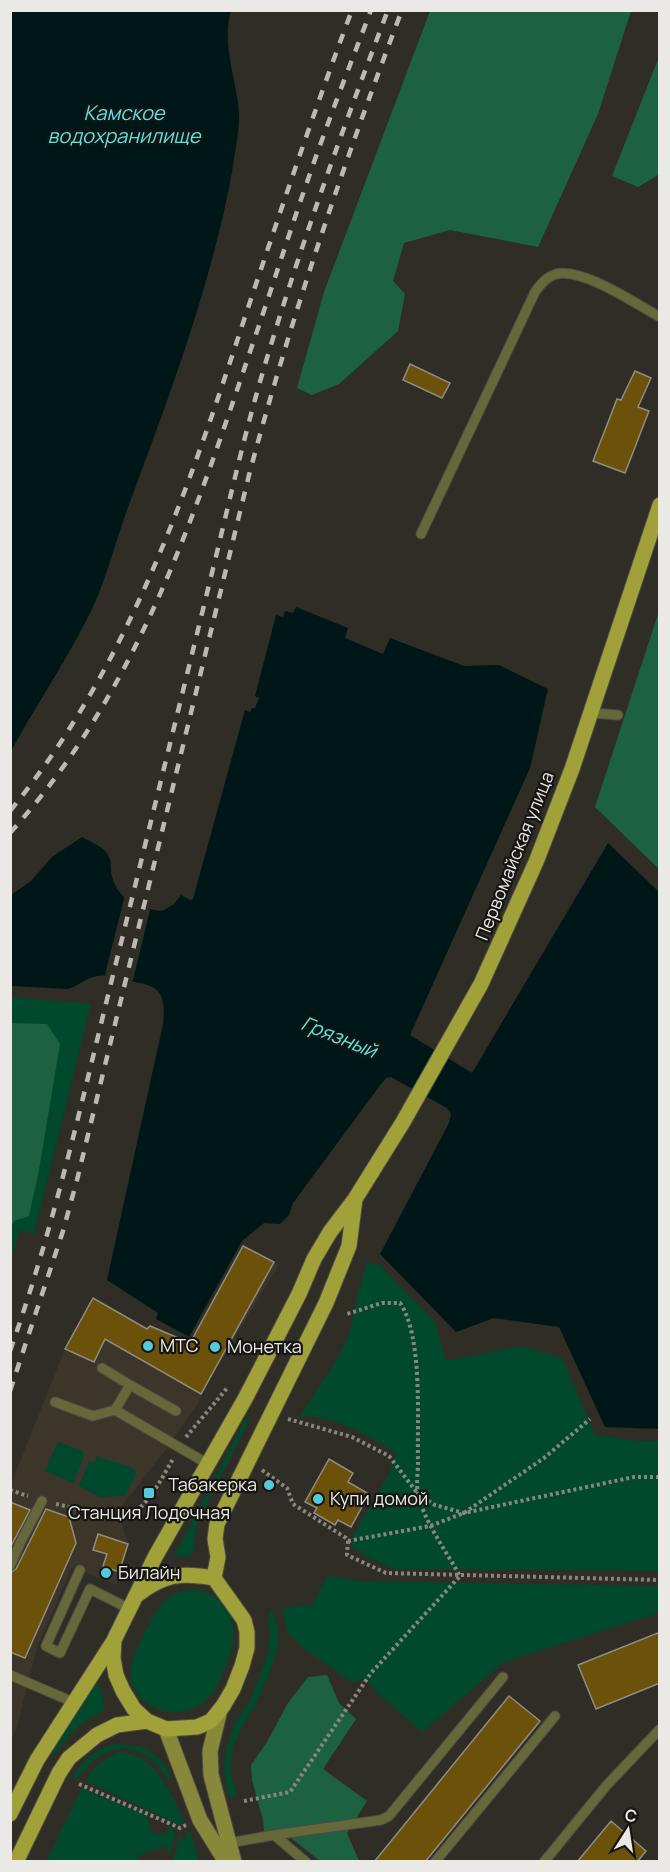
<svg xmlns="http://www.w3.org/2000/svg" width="670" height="1872" viewBox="0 0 670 1872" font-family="Manrope,sans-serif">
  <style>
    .built { fill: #3c362a }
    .green { fill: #00492c }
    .forest { fill: #1c6241 }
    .water { fill: #001717 }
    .pier { fill: #302d26 }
    .building { fill: #6c510a; stroke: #8f8c84; stroke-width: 1.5 }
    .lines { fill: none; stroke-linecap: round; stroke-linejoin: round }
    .lane-casing { stroke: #4e4b45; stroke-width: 11 }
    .secondary-casing { stroke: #4e4b45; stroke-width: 17 }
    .primary-casing { stroke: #4e4b45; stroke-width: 17 }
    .path { stroke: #898681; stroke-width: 4; stroke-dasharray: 3 3; stroke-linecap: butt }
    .lane { stroke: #676839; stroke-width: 9 }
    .secondary { stroke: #87883a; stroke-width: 15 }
    .primary { stroke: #a0a138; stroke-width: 15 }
    .rail { stroke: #bbb9b4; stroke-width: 4.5; stroke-dasharray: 10 10; stroke-linecap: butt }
    .poi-dot { fill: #54cadc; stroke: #161512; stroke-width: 2 }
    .labels { text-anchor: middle; stroke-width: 4.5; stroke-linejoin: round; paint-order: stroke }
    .street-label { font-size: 18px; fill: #ebe9e5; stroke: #161512 }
    .poi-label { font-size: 18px; fill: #ebe9e5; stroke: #161512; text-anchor: start }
    .water-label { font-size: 20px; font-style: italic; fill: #5ae4e5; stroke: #161512 }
  </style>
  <rect width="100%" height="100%" fill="#302d26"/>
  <!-- built -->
  <path class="built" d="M243,1246L279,1264L218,1366L196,1406L164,1452L118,1511L129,1546L116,1585L72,1567L37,1648L17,1726L11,1741V1484L65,1349L93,1298L147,1328L150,1326L190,1343Z"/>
  <!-- green -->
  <path class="green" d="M11,997L91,1004L34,1234L20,1230L11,1260Z
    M367,1263L379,1264L404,1291L435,1321L446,1361L520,1346L562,1358L595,1435L638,1441H659V1571L394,1569L366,1556L351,1546L353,1535L389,1474L396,1453C367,1435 336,1416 300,1416L336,1361L349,1334L358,1292Z
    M246,1418L250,1419L199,1519L196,1527L193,1553L188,1556H174Z
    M58,1442L83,1451L84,1456L73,1483L45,1471Z
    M97,1456L132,1468L136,1472L135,1477L124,1496L100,1497L79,1486L89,1461L94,1462Z
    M328,1575L357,1581L659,1586V1613L504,1662L422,1732L381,1696L364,1678L353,1683L302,1647L288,1633L282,1608L303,1605L309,1606L313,1603Z
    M195,1589C239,1600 240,1633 225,1668C221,1676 218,1686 213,1693C194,1717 162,1719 141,1698C120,1676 135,1652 146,1631C152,1618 158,1605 169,1597C177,1591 186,1590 195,1589Z
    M272,1611C276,1620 279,1630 278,1639C277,1657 264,1688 255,1705C245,1723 231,1742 231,1764C230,1775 235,1786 237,1796L229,1797L224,1772L226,1750L233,1727L249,1702L264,1665L268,1652L270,1633L268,1624L269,1614Z
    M96,1684C102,1687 105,1703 104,1710C79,1725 72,1729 55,1754L51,1752Z
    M116,1744C145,1745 159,1751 171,1777L168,1780C143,1737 103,1740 77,1780L72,1777C84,1759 95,1749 116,1744Z
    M120,1752C157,1754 171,1795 185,1823L177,1824L85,1781C95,1765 103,1759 120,1752Z
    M82,1788L147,1815L151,1832L167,1835L168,1827L173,1828L175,1836L170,1855L165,1846L137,1856L139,1861H46Z
    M186,1831L190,1832L199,1861H173L180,1835L183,1839H187Z"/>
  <!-- forest -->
  <path class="forest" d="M430,11H631L598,114L538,247L450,230L404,243L393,281L405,294L398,331L339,384L312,395L297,388L324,292Z
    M659,57V176L658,175L638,187L612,176Z
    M659,611L660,869H659L595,807Z
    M11,1023L47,1024L60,1044L39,1170L29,1216L14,1221L11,1228Z
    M327,1675L339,1703L356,1719L323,1769L367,1801L347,1833L359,1861H320L281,1830L265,1841L263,1820L252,1780L251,1765L267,1742L288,1703L308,1677Z"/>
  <!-- water -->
  <path class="water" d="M11,10L231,11C221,45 237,79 239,114C240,129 234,157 232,172C211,286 170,394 130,502C115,541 106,584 86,621C63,666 35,707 11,751Z
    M296,607L348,628L345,638L383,654L390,638L464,666L499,665L548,689L530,768L410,1035L472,1073L608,843L659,892V1429L605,1427L559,1327L494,1318L456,1332L380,1254L449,1123L451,1114L447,1108L391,1077L386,1078L381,1084L293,1203L289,1215L280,1224L264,1223L242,1241L189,1337L156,1319L158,1313L107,1280L163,1024C167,987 156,986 125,980C116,978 106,974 97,976C86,978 78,986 68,989L11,986V895L31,881L52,857L82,837C91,842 105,847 109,857C112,862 110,870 112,876C117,899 139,909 162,911L174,904L181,895L190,900L193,899L245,710L250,712L252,708H255L259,698L255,696L276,615L283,617L285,611L293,613Z"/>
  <!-- pier -->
  <path class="pier" d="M125,895L138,902L151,906L132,984L104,979Z"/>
  <!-- building -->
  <path class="building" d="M410,364L450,383L442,398L403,380Z
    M635,371L651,378L638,407L649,411L625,473L593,461L617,399L621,400Z
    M243,1246L274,1262L201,1394L105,1339L94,1362L65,1349L93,1298L147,1329L150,1326L190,1343Z
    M329,1459L353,1473L348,1482L369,1494L351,1527L338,1520L335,1525L314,1513L317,1508L305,1502Z
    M10,1502L30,1510L10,1548Z
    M46,1509L69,1517L76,1543L25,1658L10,1652V1573L16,1569Z
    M98,1534L128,1544L119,1572L103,1566L107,1554L93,1550Z
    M660,1632V1683L596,1709L578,1665Z
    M509,1696L540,1721L425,1862H374Z
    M611,1821L646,1851L637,1862H577Z"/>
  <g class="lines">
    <!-- lane casing -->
    <g class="lane-casing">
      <path id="lane" d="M421,534L535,292C540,285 546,277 556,274C584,268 634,303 660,317
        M592,713L618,715
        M102,1368L130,1385
        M55,1402L93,1416L115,1410
        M176,1411L130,1385L115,1410L208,1464
        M10,1566L21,1541L42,1501
        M80,1570L46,1646L60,1653L90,1589L130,1609
        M10,1675L73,1702
        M274,1835L381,1820L389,1816L503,1677
        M229,1843L274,1835L306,1862
        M435,1862L555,1716
        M544,1862L606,1786L660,1729"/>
    </g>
    <!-- secondary casing -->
    <g class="secondary-casing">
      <path id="secondary" d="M220,1710L210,1751L211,1775L234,1862
        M166,1729L200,1820L226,1862"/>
    </g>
    <!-- primary casing -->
    <g class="primary-casing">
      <path id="primary" d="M214,1578L218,1557L215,1539L217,1524L326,1303L349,1246L355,1199
        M137,1595C164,1574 181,1572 214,1578L244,1620L247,1632V1648L242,1666L233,1689L223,1706L211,1721L197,1727L166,1729L147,1721L134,1709L123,1691L116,1675L113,1658L114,1640L155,1557L246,1397L299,1294L314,1259L330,1232L355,1199L403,1122L481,984L536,862L572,769L660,505
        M10,1814L37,1760L113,1642
        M16,1862L59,1773L69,1758L97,1735L117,1725L147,1721"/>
    </g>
    <!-- path -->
    <path class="path" d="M659,654H660
      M288,1419L352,1437L389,1456L418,1494L435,1505L464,1513L634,1477H660
      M186,1437L228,1387
      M262,1470L287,1488L293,1504L346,1538L348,1541
      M10,1490L28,1496
      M56,1504L123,1519C147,1509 160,1481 173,1459
      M348,1541L347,1555L386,1573L660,1580
      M348,1541L430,1526L464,1513L544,1458L590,1419
      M79,1784L180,1828L186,1825
      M244,1801L290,1792L371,1673L460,1576C447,1553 423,1519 418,1494C416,1484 418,1472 418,1462C417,1420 423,1336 400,1303H382L347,1314"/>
    <!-- lane -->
    <use href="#lane" class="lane"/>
    <!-- secondary -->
    <use href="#secondary" class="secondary"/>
    <!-- primary -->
    <use href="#primary" class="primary"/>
    <!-- rail -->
    <path class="rail" d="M10,811C127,668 186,496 243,323C278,218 313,114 352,10
      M10,833C138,691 194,517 254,340C278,270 300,199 326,129C340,90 356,50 371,10
      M10,1351C58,1216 87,1077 122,939C151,821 180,703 209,585C227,512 243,439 264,368C300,247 343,128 388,10
      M10,1391L63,1231L77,1180L249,475C291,317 344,163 402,10"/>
  </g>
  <!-- markers -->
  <g class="poi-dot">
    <circle cx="148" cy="1346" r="6"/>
    <circle cx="215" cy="1347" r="6"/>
    <circle cx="269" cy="1485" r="6"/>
    <rect x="143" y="1487" width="12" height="12" rx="3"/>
    <circle cx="318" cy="1499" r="6"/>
    <circle cx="106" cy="1573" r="6"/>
  </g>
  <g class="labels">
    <!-- street labels -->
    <g class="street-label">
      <text transform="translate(515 856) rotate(-68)" y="6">Первомайская улица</text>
    </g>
    <!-- poi labels -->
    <g class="poi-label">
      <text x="160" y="1352">МТС</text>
      <text x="227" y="1353">Монетка</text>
      <text x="257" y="1491" text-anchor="end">Табакерка</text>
      <text x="330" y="1505">Купи домой</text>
      <text x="149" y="1519" text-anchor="middle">Станция Лодочная</text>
      <text x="118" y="1579">Билайн</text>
    </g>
    <!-- water labels -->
    <g class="water-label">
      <text x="124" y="120">Камское<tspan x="124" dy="23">водохранилище</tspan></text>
      <text transform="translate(339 1037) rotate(22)" y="7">Грязный</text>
    </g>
  </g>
  <!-- border -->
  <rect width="670" height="1872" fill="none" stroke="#ebe9e5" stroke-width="24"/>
  <!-- north arrow -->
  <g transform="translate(628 1830) rotate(12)" stroke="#161512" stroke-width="4.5" paint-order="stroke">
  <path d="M0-4.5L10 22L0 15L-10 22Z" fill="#ebe9e5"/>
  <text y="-9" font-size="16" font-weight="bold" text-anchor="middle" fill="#ebe9e5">С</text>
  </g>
</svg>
